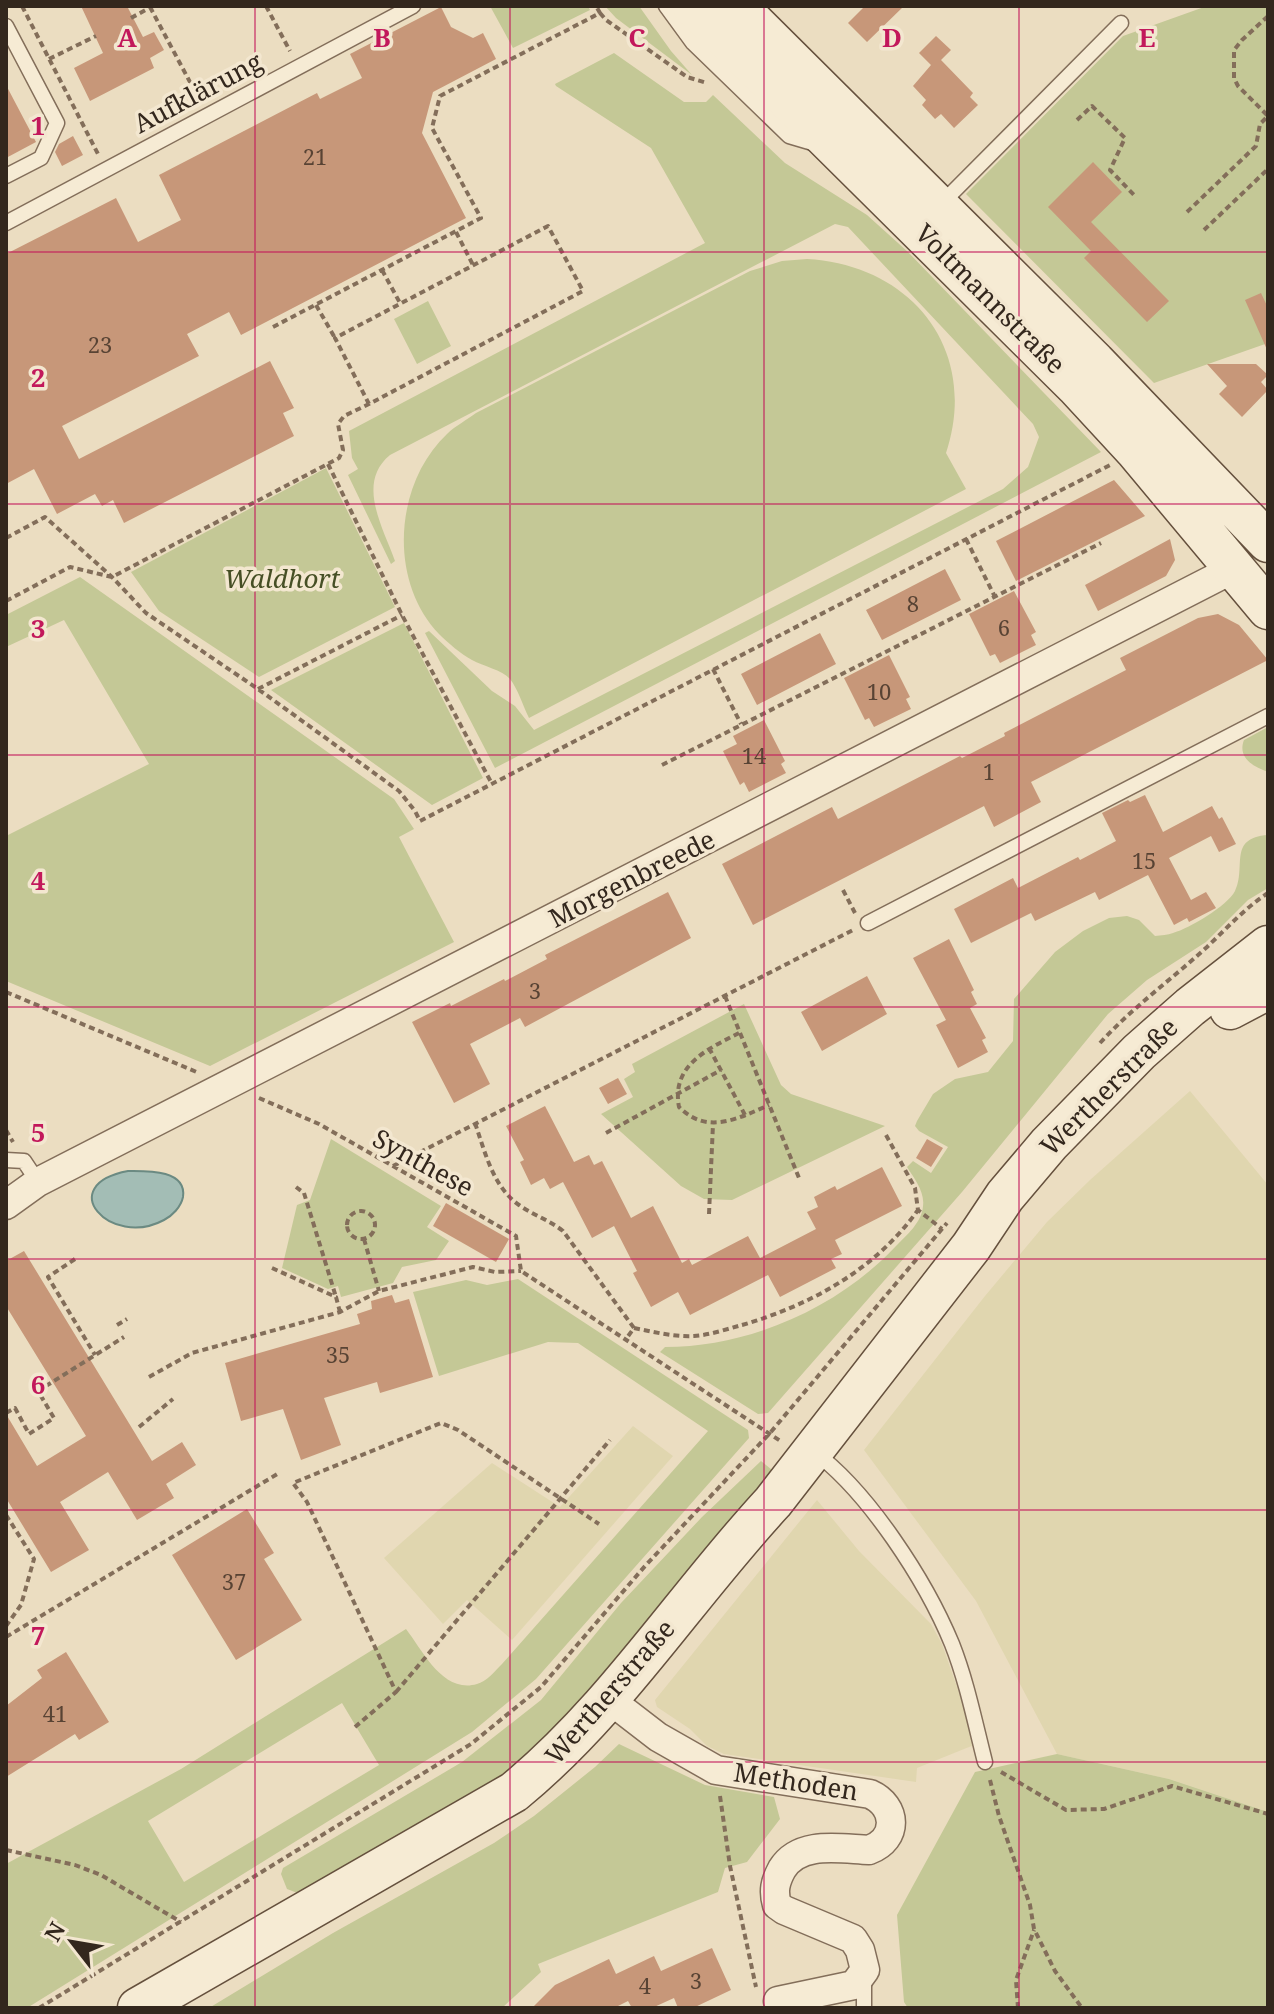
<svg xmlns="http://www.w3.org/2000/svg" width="1274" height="2014" viewBox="0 0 1274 2014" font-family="'Noto Serif',serif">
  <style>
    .farmland { fill: #e0d6af }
    .green { fill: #c4c896; fill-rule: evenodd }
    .water { fill: #a3bdb5; stroke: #6b8a82; stroke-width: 2 }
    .building { fill: #c79779 }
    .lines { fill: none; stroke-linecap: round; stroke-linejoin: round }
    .lane-casing { stroke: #836e5a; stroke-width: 17 }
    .street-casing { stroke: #836e5a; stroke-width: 31 }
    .secondary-casing { stroke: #65503d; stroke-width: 43 }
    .path { stroke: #836e5a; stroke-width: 4; stroke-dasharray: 6 4; stroke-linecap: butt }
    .lane { stroke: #f6ebd4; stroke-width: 14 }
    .street { stroke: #f6ebd4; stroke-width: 28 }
    .secondary { stroke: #f6ebd4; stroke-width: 40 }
    .grid { fill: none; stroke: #c2185b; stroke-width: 2; stroke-opacity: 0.55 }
    .labels { text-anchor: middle; stroke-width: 7; stroke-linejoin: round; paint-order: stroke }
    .number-label { font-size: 22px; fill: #584334 }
    .street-label { font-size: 26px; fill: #33271d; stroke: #f3e7d0 }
    .park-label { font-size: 26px; font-style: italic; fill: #464f25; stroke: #f3e7d0 }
    .grid-label { font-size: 26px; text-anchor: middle; font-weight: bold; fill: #c2185b; stroke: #f3e7d0; stroke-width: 7; stroke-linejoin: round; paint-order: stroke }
  </style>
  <rect width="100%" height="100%" fill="#ebddc1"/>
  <!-- farmland -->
  <path class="farmland" d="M1190,1091L1268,1185V1812L1169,1779L1057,1754L976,1601L864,1450L985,1296L1047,1222L1090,1180Z
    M633,1426L673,1456L512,1640L467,1600L443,1624L384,1558L492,1463L560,1507Z
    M817,1500L859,1551L931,1624L942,1644L965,1710L974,1745L917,1768L916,1782L724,1754L707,1746L690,1729L657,1707L655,1700Z"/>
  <!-- green -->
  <path class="green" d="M490,6H588L590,10L513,48Z
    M605,6H639L671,51L692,75L616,18Z
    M1207,6H1268V343L1154,383L966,194L1123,36Z
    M614,53L684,102H706L713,95L785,163L867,215L908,252L1101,452L495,768L425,633L429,631L492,691L515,706L534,730L1003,489L1028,467L1039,437L1033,424L848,227L835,224L390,455C356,483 383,527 395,561L391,564L348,475L358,469L352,458L349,431L705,243L651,148L556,86L555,84Z
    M807,259C912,265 980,350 946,453L966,489L529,718C523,706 518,689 510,679C502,670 483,666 472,660C461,654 448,643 439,634C388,581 394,484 447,434C455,426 467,420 476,413L750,271L782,261Z
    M428,301L451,346L417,364L394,319Z
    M326,468L395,607L259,677L159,611L131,572Z
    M80,577L394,799L414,829L399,837L454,942L210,1066L6,981V836L149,764L64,620L6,647V615Z
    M404,623L483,778L432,805L271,690Z
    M1268,727V772C1254,767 1237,758 1244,740Z
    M1268,835V888L1248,900L1206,942L1147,980L1108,1014L962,1192L768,1413L758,1414L660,1352L665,1347C749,1347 838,1308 896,1246C907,1235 922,1222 923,1206C925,1192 914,1178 907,1167L913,1161L931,1173L948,1147L919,1131L915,1126L917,1121L933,1094L955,1079L988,1072L1013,1041L1014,999L1055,952L1083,931L1109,918L1127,916L1139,920L1155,936C1161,935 1168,935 1173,933C1190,928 1227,906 1235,891C1247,867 1227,838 1268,835Z
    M744,1004L781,1085L791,1094L885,1126L732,1200L704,1199L681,1186L601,1114L633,1097L624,1079L635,1072L632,1064Z
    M331,1139L441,1206L427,1227L449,1241L436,1260L402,1267L393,1283L341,1297L338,1286L328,1289L282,1268L297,1205L310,1200Z
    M518,1279L748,1430L749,1438L536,1679L472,1732L27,2008H6V1864L181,1769L406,1629C423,1651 443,1694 477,1684C486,1682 495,1671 502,1664L708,1431L578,1343L548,1342L439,1376L413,1292L466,1280L487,1285ZM342,1703L379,1765L184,1882L148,1821Z
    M761,1461L777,1474L578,1712L502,1778L300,1894L287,1889L281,1874L283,1868L462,1762L541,1700L621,1603L702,1517Z
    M619,1744L705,1785L774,1797L780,1819L747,1862L725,1868L718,1892L538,1964L541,1972L502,2008H209L333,1933L494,1843L534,1816L595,1767Z
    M1057,1754L1169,1779L1268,1812V2008H908L904,2002L897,1915L975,1772Z"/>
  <!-- water -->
  <path class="water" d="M128,1171C145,1171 187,1169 183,1197C181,1207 172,1216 164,1220C110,1249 53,1185 128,1171Z"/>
  <!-- building -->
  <path class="building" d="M81,6H127L143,37L154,32L164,50L150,58L154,68L90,101L74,68L103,53Z
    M865,6H904L867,42L848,23Z
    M441,7L451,27L473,38L483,33L496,59L433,92L422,133L466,218L241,335L229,312L187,334L199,356L62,426L79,459L270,361L294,408L283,413L294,436L124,523L113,500L102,506L95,494L57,514L34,469L6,484V254L116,198L138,242L181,220L159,175L317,93L320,99L362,78L350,54Z
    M936,36L951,50L941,60L973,93L970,97L978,105L954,128L941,114L935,119L922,105L926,100L913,86L931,65L919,53Z
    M6,85L36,142L6,158Z
    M73,136L83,155L62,166L55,152L59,144Z
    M1093,162L1122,192L1091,222L1169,301L1147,322L1084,258L1091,251L1048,207Z
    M1261,293L1268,308V352L1245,300Z
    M1207,364H1256L1268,375L1261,382L1268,390L1242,417L1219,394L1227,386Z
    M1114,480L1145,516L1016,581L996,541Z
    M1170,539L1175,560L1166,576L1098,611L1085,585Z
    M945,569L961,600L882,640L866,610Z
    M1014,591L1036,632L1031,635L1036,645L1000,663L995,654L990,656L969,614Z
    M1218,614L1239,625L1268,660L1031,782L1041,802L994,827L984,806L753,925L722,864L832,807L838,819L960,756L962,758L1005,736L1004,733L1126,670L1120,658L1198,618Z
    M820,633L836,664L757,705L741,674Z
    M889,655L910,697L906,699L911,709L874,727L869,718L865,720L844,678Z
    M764,720L785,761L781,764L786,773L749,792L744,782L740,785L723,751L737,744L733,736Z
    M1145,795L1163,832L1212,806L1219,819L1222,817L1236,844L1219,852L1211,836L1169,858L1191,900L1206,892L1216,908L1189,922L1187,918L1174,925L1148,875L1099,900L1095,892L1035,921L1031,913L971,943L954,909L1013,878L1018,888L1078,857L1080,860L1116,841L1102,813L1128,800L1130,802Z
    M668,892L691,938L525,1027L520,1018L470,1044L490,1084L454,1103L412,1022L450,1003L451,1006L504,979L505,981L547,959L545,955Z
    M949,939L974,990L971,992L977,1004L970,1008L986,1038L982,1040L988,1052L958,1068L936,1025L946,1020L913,958Z
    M867,976L887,1014L822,1051L801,1012Z
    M618,1078L627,1094L608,1104L599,1088Z
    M545,1106L574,1162L589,1155L594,1165L602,1161L631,1218L653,1206L682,1263L689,1259L692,1265L748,1236L760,1258L816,1229L807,1212L818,1207L814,1197L835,1186L837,1190L882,1167L902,1206L835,1240L842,1254L831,1259L836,1268L780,1297L768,1275L690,1315L678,1292L651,1307L633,1273L637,1271L614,1226L592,1238L563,1182L550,1189L544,1178L531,1185L520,1162L524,1160L506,1126Z
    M927,1139L943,1148L931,1167L916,1158Z
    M446,1203L509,1239L496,1262L433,1226Z
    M24,1251L152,1461L182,1442L196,1465L166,1484L174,1498L137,1520L108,1472L60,1502L89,1550L51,1572L6,1498V1414L37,1466L86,1436L6,1306V1261Z
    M392,1295L395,1303L409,1299L433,1377L380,1393L377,1382L324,1398L341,1445L301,1460L283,1409L241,1421L225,1363L360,1324L357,1314L372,1309L371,1301Z
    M247,1509L274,1553L264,1559L302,1620L236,1660L172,1555Z
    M66,1652L109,1722L79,1740L75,1734L6,1777V1706L42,1678L37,1670Z
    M712,1948L731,1990L693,2008H678L674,1998L652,2008H632L628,2001L614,2008H532L555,1985L609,1959L616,1974L654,1956L661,1971Z"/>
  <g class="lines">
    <!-- lane casing -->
    <g class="lane-casing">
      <path id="lane" d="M666,6L693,43L789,136L816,144
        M6,26L57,123L41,158L6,176
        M941,204L1121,23
        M6,223L413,6
        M868,923L1268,716
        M6,1160L24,1161L38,1182
        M813,1451C868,1491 926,1581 952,1644C967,1682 975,1723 985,1762
        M864,2008V1978"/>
    </g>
    <!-- street casing -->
    <g class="street-casing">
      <path id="street" d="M6,1205L38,1182L1233,569
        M610,1700L658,1737L716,1770L870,1794C897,1806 899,1839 869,1850C841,1849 800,1840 782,1869C775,1882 773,1891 777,1905L784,1910L853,1939L860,1950L865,1970L854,1985L778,2001"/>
    </g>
    <!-- secondary casing -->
    <g class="secondary-casing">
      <path id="secondary" d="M693,6L1076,386L1136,451L1268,609
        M737,6L1095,362L1268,542
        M1230,1009L1268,989
        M138,2008L514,1792C615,1709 685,1597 773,1502L971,1247L1005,1196L1049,1144L1139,1052L1190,1007L1268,946"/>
    </g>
    <!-- path -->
    <path class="path" d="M22,6L98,154
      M266,6L290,51
      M150,7L199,99
      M600,13L606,20L687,77L707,83
      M131,18L153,6
      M49,59L96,36
      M1267,115L1238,86L1234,78V50L1242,40L1268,16
      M1077,120L1092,106L1125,138L1110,170L1135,196
      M1187,212L1256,146L1260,124L1268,116
      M1204,230L1268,169
      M456,232L473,265
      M382,270L400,303
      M316,305L335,338
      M273,327L481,218L432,128L440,96L600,13L596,6
      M328,464L402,615L492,784
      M6,538L45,517L112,577L146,613L258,689L399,791L415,811L420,821L1110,465
      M966,539L995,597
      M6,601L70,567L112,577L339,458L343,450L338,424L344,416L369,404L583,291L548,226L335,338L369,404
      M713,669L741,724
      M258,689L402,615
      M662,765L1101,543
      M843,890L855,913
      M6,992L199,1073
      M725,996L799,1178
      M739,1033C708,1049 671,1065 679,1107C707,1135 737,1119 769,1105
      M1100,1043C1133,1007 1172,979 1207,947C1227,928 1245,908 1268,893
      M709,1048L745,1115
      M259,1098L319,1124L516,1236L521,1271L782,1442
      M475,1123C485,1152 493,1187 519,1205C533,1215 549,1220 563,1231L634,1328L626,1339
      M6,1130L13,1142
      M606,1133L721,1070
      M886,1135L915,1188L918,1210L942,1229
      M393,1166L853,930
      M296,1187L304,1193L336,1297
      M347 1225a14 14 0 1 1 28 0a14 14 0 1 1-28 0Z
      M709,1214L713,1124
      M364,1239L379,1291
      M75,1259L48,1277L95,1355
      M272,1268L336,1297L340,1312
      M117,1325L127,1319
      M634,1328C654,1332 674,1337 694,1336C710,1335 727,1329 742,1325C811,1305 876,1269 918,1210
      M149,1377L192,1353L340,1312L379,1291L473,1267L495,1272L521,1271
      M6,1413L15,1408L29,1434L54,1418L38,1391L124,1337
      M139,1427L173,1399
      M6,1515L34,1559L21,1605L6,1626
      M6,1637L279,1473
      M396,1692L610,1440
      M355,1727L396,1692L307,1502L293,1483L441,1423L458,1430L599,1524
      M1001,1772L1066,1810L1104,1809L1172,1786L1268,1814
      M990,1780L999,1816L1030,1905L1034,1929L1055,1971L1082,2008
      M720,1796L730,1866L756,1987
      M6,1850L75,1865L101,1875L181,1922
      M39,2008L471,1744L541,1687L645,1566L770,1433L947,1223
      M1018,2008L1016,1980L1034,1930"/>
    <!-- lane -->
    <use href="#lane" class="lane"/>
    <!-- street -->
    <use href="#street" class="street"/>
    <!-- secondary -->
    <use href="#secondary" class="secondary"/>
  </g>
  <!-- grid -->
  <path class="grid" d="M255,6V2008M510,6V2008M764,6V2008M1019,6V2008M6,252H1268M6,504H1268M6,755H1268M6,1007H1268M6,1259H1268M6,1510H1268M6,1762H1268"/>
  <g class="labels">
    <!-- number labels -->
    <g class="number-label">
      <text x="315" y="165">21</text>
      <text x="100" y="353">23</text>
      <text x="913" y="612">8</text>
      <text x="1004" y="636">6</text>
      <text x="879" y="700">10</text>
      <text x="754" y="764">14</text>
      <text x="989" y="780">1</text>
      <text x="1144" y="869">15</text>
      <text x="535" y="999">3</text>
      <text x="338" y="1363">35</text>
      <text x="234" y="1590">37</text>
      <text x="55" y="1722">41</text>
      <text x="696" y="1989">3</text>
      <text x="645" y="1994">4</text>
    </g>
    <!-- street labels -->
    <g class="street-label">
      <text transform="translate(198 93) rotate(-28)" y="9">Aufklärung</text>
      <text transform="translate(990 299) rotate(45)" y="9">Voltmannstraße</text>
      <text transform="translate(632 879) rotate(-27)" y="9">Morgenbreede</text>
      <text transform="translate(1109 1087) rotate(-45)" y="9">Wertherstraße</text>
      <text transform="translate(423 1163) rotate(29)" y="9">Synthese</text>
      <text transform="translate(610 1692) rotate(-49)" y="9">Wertherstraße</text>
      <text transform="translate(796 1782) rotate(9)" y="9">Methoden</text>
    </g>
    <!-- park labels -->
    <g class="park-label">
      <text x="282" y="588">Waldhort</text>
    </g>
  </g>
  <g class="grid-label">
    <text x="127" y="47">A</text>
    <text x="382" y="47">B</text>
    <text x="637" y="47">C</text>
    <text x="892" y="47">D</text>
    <text x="1147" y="47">E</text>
    <text x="38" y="135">1</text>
    <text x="38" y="387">2</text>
    <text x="38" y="638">3</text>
    <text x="38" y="890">4</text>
    <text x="38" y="1142">5</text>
    <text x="38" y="1394">6</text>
    <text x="38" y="1645">7</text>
  </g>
  <!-- border -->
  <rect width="1274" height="2014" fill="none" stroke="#33271d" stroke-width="16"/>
  <!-- north arrow -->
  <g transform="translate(72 1942) rotate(301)" stroke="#f3e7d0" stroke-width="6" paint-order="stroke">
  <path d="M0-6L14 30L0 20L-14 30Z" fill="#33271d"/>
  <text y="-12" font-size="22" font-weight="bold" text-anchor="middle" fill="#33271d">N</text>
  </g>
</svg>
